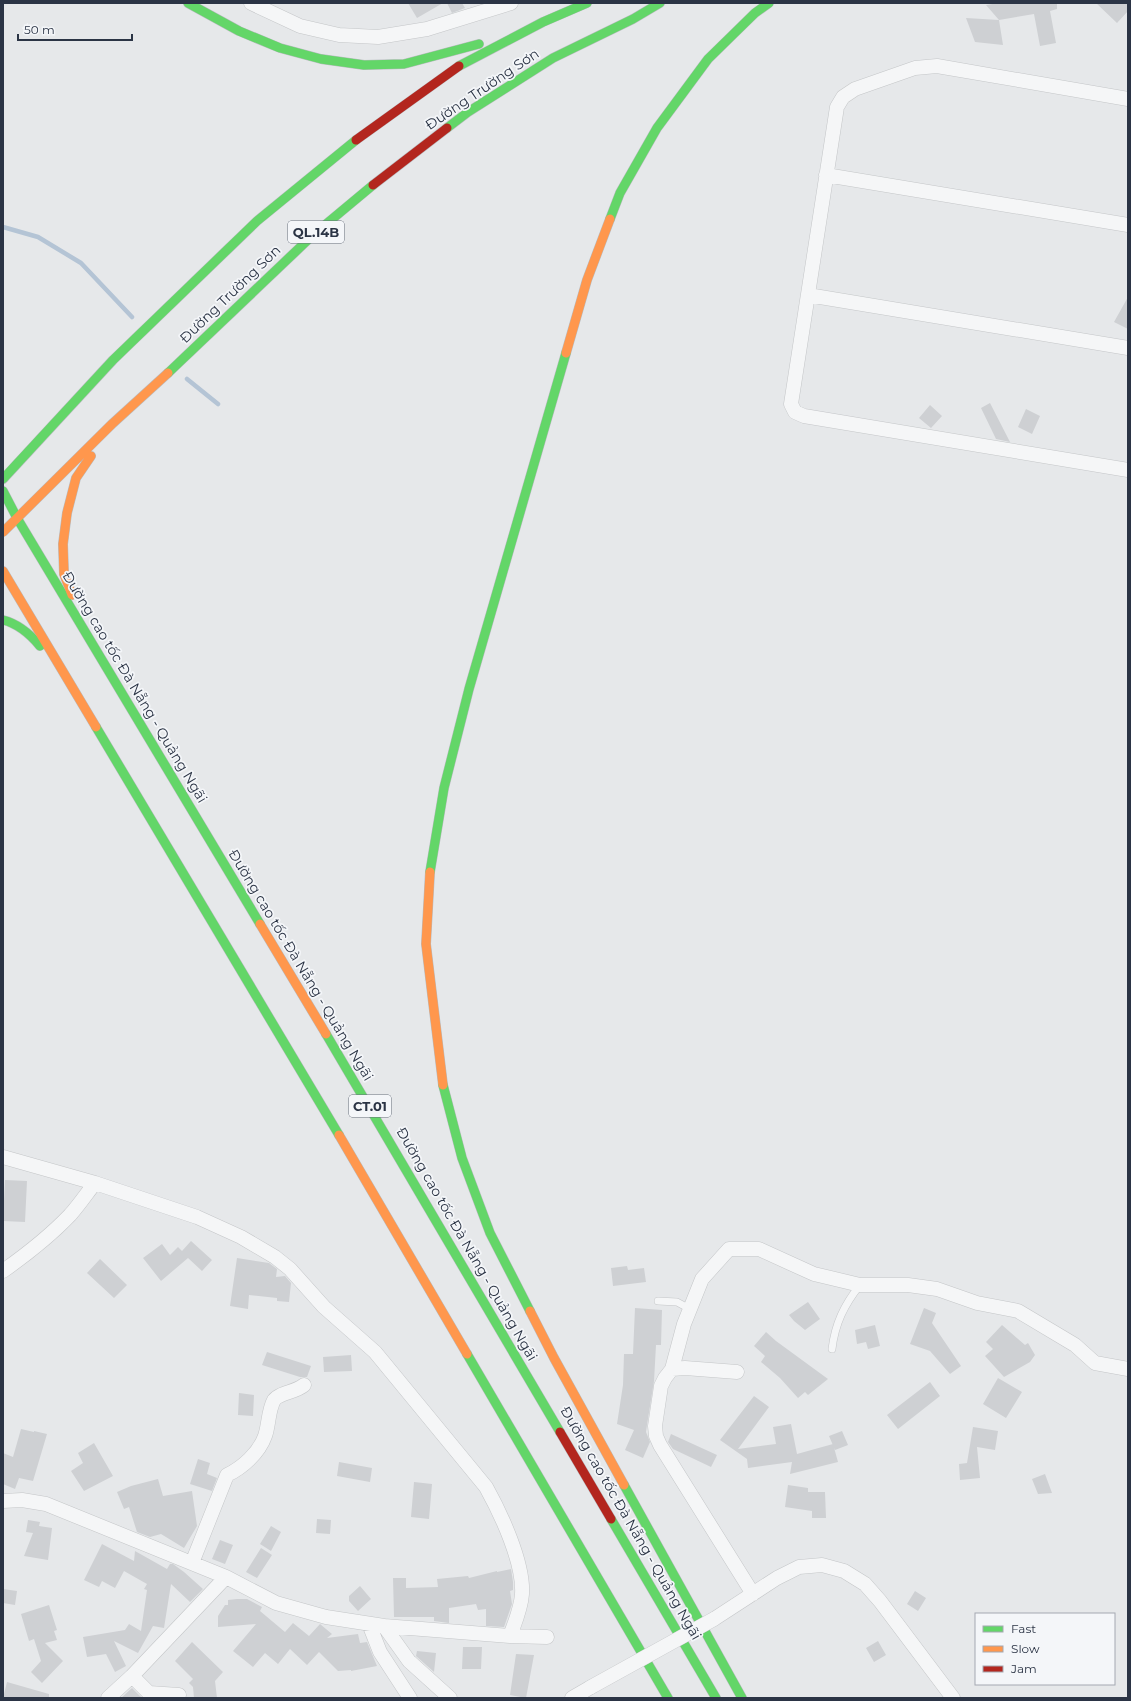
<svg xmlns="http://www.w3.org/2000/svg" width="1131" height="1701" viewBox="0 0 1131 1701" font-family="Montserrat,sans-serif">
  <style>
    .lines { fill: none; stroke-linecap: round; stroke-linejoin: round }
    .stream { stroke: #b4c4d5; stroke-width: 4.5 }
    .building { fill: #ced0d3 }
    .lane-casing { stroke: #c4c6c8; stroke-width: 8 }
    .street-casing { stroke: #c4c6c8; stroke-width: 15 }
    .fast-casing { stroke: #b8bbbf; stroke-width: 10 }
    .slow-casing { stroke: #b8bbbf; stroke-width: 10 }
    .jam-casing { stroke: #b8bbbf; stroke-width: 10 }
    .lane { stroke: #f5f6f7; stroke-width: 7 }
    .street { stroke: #f5f6f7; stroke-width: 14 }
    .fast { stroke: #63d668; stroke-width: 9 }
    .slow { stroke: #ff974d; stroke-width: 9 }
    .jam { stroke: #b3261e; stroke-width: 9 }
    .street-bridge-casing { stroke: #c4c6c8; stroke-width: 15; stroke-linecap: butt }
    .street-bridge { stroke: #f5f6f7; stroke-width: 14 }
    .labels { text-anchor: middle; stroke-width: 3.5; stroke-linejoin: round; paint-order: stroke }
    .shield { fill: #f4f6f9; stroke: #676e7b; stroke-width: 1 }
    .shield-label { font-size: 13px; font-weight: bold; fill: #2b3445 }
    .street-label { font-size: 14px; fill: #2b3445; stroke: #f4f6f9 }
  </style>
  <rect width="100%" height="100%" fill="#e6e8ea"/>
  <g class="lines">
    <!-- stream -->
    <path class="stream" d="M3,227L38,237L81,263L132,317
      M187,379L218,404"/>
  </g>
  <!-- building -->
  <path class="building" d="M408,3H443L417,18Z
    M447,3H462L465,8L452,13Z
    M999,3H1057V9L1050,11L1056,43L1040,46L1034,14L999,20L986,5Z
    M1096,3H1128V11L1117,23Z
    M966,18L999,20L1003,45L975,42Z
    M1128,297V329L1114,322Z
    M990,403L1010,442L996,439L981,408Z
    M930,405L942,416L931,428L919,418Z
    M1026,409L1040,416L1032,434L1018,427Z
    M5,1180L27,1181L25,1222L3,1221Z
    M191,1241L212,1260L202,1271L188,1258L161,1281L143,1258L162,1244L170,1255L178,1247L182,1251Z
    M237,1258L269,1263L277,1269L276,1277L285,1276L291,1283L289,1302L277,1301V1298L249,1295L248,1309L230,1306Z
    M100,1259L127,1285L114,1298L87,1273Z
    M627,1266L628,1270L644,1268L646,1282L613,1286L611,1268Z
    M808,1302L820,1319L805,1330L794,1321L789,1315Z
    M635,1308L662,1310L661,1345H656L654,1381L647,1425L646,1432L650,1442L643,1458L625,1450L634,1430L617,1424L623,1385L624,1354H633Z
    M924,1308L936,1313L932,1323L961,1366L950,1374L930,1351L910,1344Z
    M875,1325L880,1346L868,1349L866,1342L857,1344L855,1330Z
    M1002,1325L1025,1345L1028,1343L1035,1355L1030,1362L1004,1377L985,1356L993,1349L986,1342Z
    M766,1332L776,1341L828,1379L808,1395L805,1392L798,1398L780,1378L761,1362L765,1356L754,1346Z
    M267,1352L311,1366L307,1377H300L262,1365Z
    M351,1355L352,1371L324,1372L323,1357Z
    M998,1378L1022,1392L1006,1418L983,1404Z
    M930,1382L940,1396L898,1429L887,1415Z
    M239,1393L254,1395L253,1416L238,1415Z
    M754,1396L769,1407L738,1449L776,1444L773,1427L791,1424L797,1454L833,1444L838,1462L790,1474L792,1462L748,1468L747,1459L720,1440Z
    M973,1427L998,1431L995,1450L977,1447L980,1478L960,1480L959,1464L967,1463Z
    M21,1429L34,1432V1431L47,1434L33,1481L19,1478L15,1489L3,1484V1453L13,1457Z
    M842,1431L848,1445L835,1450L829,1436Z
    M671,1434L717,1455L711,1467L673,1449L668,1442Z
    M94,1443L113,1476L84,1491L71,1471L83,1463L78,1453Z
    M198,1459L210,1463L207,1474L217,1478L212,1491L190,1484Z
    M339,1462L372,1468L370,1482L337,1476Z
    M1045,1474L1052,1493L1038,1494L1032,1479Z
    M158,1479L163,1496L192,1491L197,1526L184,1548L161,1534L150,1537L137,1532L129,1507L124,1509L117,1492L131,1486Z
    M414,1482L432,1484L429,1519L411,1517Z
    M788,1485L808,1488V1492H825L826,1518H812V1511L785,1507Z
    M317,1519L331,1520L330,1534L316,1533Z
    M28,1520L40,1522L39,1526L52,1528L48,1560L24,1556L33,1533L26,1532Z
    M271,1526L281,1532L271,1551L260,1544Z
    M220,1540L233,1545L225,1564L212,1559Z
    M102,1544L134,1561L135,1551L167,1569L170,1564H173L184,1572L203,1589L190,1602L171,1584L164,1628L153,1626L138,1653L114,1641L126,1666L115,1672L106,1654L87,1657L83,1637L125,1630L129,1624L141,1631L147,1590L144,1589L147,1584L124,1571L115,1588L102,1581L99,1587L84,1580Z
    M261,1548L272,1555L257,1578L246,1572Z
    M511,1569L513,1582V1590L510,1591L512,1604L504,1627L486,1626V1609L478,1610L476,1604L449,1608V1623L434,1621V1617H394L393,1578H406V1588L438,1587L437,1579L468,1576L469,1578L497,1571V1572Z
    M360,1586L371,1599L358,1611L349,1601V1596Z
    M3,1589L17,1591L15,1605L3,1603Z
    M915,1591L926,1598L918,1611L907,1604Z
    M237,1599H247L262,1607L260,1611L285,1632L293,1623L309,1636L320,1624L332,1634L327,1638L358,1634L360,1643L367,1642L377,1666L351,1671V1670L338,1671L319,1652L307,1665L290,1649L278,1664L265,1653L253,1667L233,1651L256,1624L218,1627V1616L225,1605H228V1600Z
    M49,1605L57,1630L54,1631L57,1640L45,1643L63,1661L42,1683L31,1672L41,1661L34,1639L29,1641L21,1614Z
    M878,1641L886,1655L874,1662L866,1648Z
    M192,1642L223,1672L215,1681L217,1698H194L193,1687L189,1683L193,1679L175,1661Z
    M463,1647H482L481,1669H462Z
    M417,1651L436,1653L434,1672L416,1656Z
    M516,1654L534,1655L526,1698L510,1695Z
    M7,1682L49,1694V1698H3Z
    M132,1688L142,1698H121Z"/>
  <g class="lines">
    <!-- lane casing -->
    <g class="lane-casing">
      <path id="lane" d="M658,1301L677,1302L690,1309
        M832,1349C835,1324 844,1305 860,1285"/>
    </g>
    <!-- street casing -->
    <g class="street-casing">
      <path id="street" d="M251,3L300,26L339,35L378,37L427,29L511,3
        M1128,99L937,66L915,68L855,89L843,97L837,107L791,404L795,412L804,416L1128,470
        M826,175L1128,225
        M808,295L1128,348
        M3,1157L95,1183L197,1217L241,1237L275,1257L290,1269L324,1307L375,1352L486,1487C501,1514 524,1563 522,1594C521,1609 515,1622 510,1636
        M3,1271C27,1254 50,1236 70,1215C79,1205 87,1193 95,1183
        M672,1369L684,1324L702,1279L729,1249H759L814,1274L860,1285H908L937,1289L977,1303L1018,1311L1075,1345L1095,1363L1128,1369
        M737,1372L685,1368L672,1369L665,1378L661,1386L655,1426L656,1436L660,1445L753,1594
        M3,1501L22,1500L46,1504L226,1577L276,1603L326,1617L384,1626L510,1636L547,1637
        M192,1563L227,1475C242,1468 259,1453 265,1436C269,1425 268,1411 274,1400C279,1393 296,1392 304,1385
        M714,1619L777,1578L799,1567L822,1565L844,1571L865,1584L880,1601L953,1698
        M369,1624L380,1652L410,1698
        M384,1626L409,1661L450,1698
        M132,1676L226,1577
        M108,1698L132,1676L149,1693L179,1695
        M572,1698L591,1687"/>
    </g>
    <!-- fast casing -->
    <g class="fast-casing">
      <path id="fast" d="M188,3L239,31L280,48L321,59L364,65L404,64L479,44
        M459,66L543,22L587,3
        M447,128L468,112L553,58L633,19L660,3
        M610,219L620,193L657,128L708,59L755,13L769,3
        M168,373L313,235L373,185
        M3,479L113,360L257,221L356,140
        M3,491L17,518L260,924
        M3,620C19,624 30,634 40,646
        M96,727L339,1135
        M430,872L444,788L469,689L566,353
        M326,1034L560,1432
        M443,1085L462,1158L490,1233L530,1311
        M467,1354L668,1698
        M624,1485L742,1698
        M611,1519L716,1698"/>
    </g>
    <!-- slow casing -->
    <g class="slow-casing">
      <path id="slow" d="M566,353L587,280L610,219
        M3,532L112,424L168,373
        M3,571L96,727
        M72,595L64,574L63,544L67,513L76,478L91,456
        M430,872L426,944L443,1085
        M260,924L326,1034
        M339,1135L467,1354
        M530,1311L554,1358L624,1485"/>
    </g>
    <!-- jam casing -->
    <g class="jam-casing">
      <path id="jam" d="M356,140L459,66
        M373,185L447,128
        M560,1432L611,1519"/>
    </g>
    <!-- lane -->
    <use href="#lane" class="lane"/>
    <!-- street -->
    <use href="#street" class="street"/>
    <!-- fast -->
    <use href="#fast" class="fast"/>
    <!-- slow -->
    <use href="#slow" class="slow"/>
    <!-- jam -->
    <use href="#jam" class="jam"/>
    <!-- street-bridge casing -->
    <g class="street-bridge-casing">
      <path id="street-bridge" d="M591,1687L714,1619"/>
    </g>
    <!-- street-bridge -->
    <use href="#street-bridge" class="street-bridge"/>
  </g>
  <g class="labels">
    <!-- shield labels -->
    <g class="shield">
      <rect x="288" y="221" width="56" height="22" rx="3"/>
      <rect x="349" y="1095" width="42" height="22" rx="3"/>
    </g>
    <g class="shield-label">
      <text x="316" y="237">QL.14B</text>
      <text x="370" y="1111">CT.01</text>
    </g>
    <!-- street labels -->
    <g class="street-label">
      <text transform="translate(482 89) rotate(-34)" y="5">Đường Trường Sơn</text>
      <text transform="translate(230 294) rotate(-44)" y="5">Đường Trường Sơn</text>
      <text transform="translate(135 687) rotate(59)" y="5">Đường cao tốc Đà Nẵng - Quảng Ngãi</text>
      <text transform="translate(301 965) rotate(59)" y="5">Đường cao tốc Đà Nẵng - Quảng Ngãi</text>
      <text transform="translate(467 1244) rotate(60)" y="5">Đường cao tốc Đà Nẵng - Quảng Ngãi</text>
      <text transform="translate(631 1523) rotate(60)" y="5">Đường cao tốc Đà Nẵng - Quảng Ngãi</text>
    </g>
  </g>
  <!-- border -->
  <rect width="1131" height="1701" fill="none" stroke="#2b3445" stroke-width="8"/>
  <!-- legend -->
  <rect x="975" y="1613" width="140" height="72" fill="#f4f6f9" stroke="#a4a8b1"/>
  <rect x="983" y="1626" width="20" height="6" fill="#63d668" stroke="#a4a8b1"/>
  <text x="1011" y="1633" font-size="12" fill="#2b3445">Fast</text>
  <rect x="983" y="1646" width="20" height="6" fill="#ff974d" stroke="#a4a8b1"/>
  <text x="1011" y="1653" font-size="12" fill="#2b3445">Slow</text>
  <rect x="983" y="1666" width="20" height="6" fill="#b3261e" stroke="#a4a8b1"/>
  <text x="1011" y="1673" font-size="12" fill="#2b3445">Jam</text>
  <!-- scale -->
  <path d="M18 34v6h114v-6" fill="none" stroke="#2b3445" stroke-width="2"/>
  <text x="24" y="34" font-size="12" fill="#2b3445" stroke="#f4f6f9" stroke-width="3" paint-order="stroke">50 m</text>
</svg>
